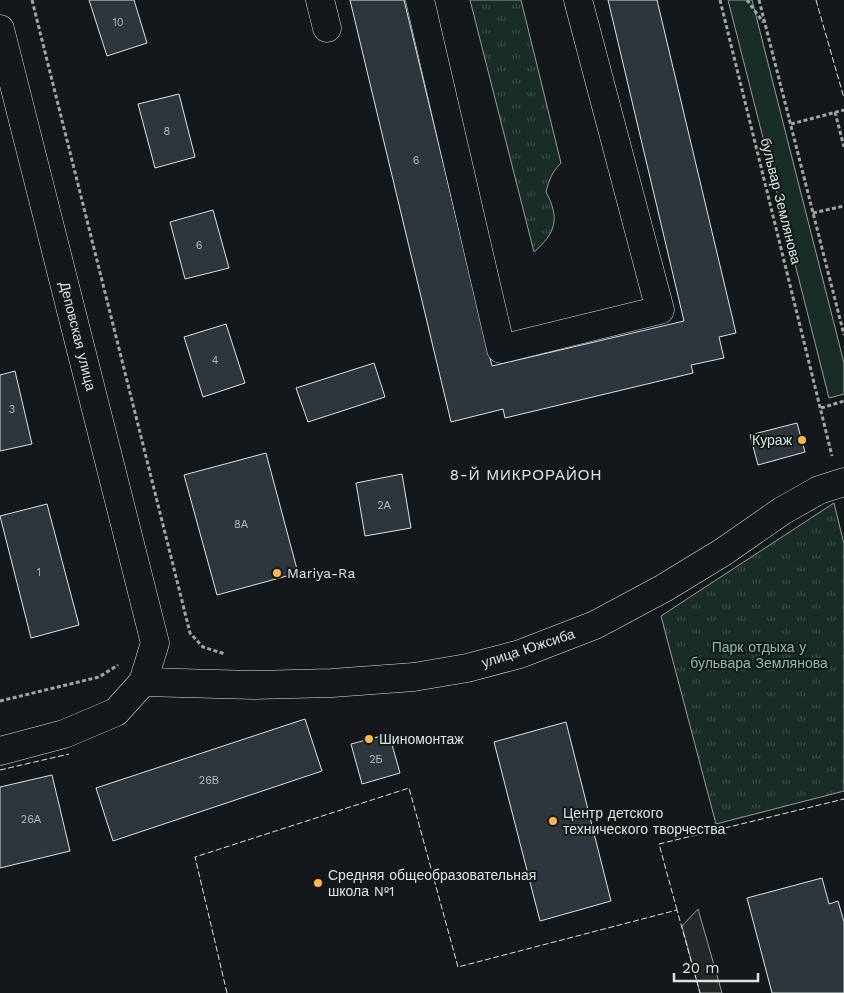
<svg xmlns="http://www.w3.org/2000/svg" width="844" height="993" viewBox="0 0 844 993" font-family="'Work Sans',sans-serif">
  <style>
    .green { fill: #1a2d24; stroke: #939e99 }
    .park { fill: url(#park-tufts); stroke: #939e99 }
    .parking { fill: #24282b; stroke: #939e99 }
    .building { fill: #2c363c; stroke: #d8e6dc }
    .lines { fill: none; stroke-linecap: round; stroke-linejoin: round }
    .minor-casing { stroke: #d8e6dc; stroke-width: 29 }
    .path { stroke: #9da8a2; stroke-width: 3; stroke-dasharray: 4 2.5; stroke-linecap: butt }
    .minor { stroke: #14181c; stroke-width: 28 }
    .fence { stroke: #d8e6dc; stroke-width: 1; stroke-dasharray: 6 2.5; stroke-linecap: butt }
    .poi-dot { fill: #ffb74d; stroke: #14181c; stroke-width: 2 }
    .labels { text-anchor: middle; stroke-width: 4; stroke-linejoin: round; paint-order: stroke }
    .number-label { font-size: 11px; fill: #adbab4 }
    .street-label { font-size: 14px; fill: #d8e6dc; stroke: #14181c }
    .poi-label { font-size: 14px; fill: #d8e6dc; stroke: #14181c; text-anchor: start }
    .park-label { font-size: 14px; fill: #8ac095; stroke: #14181c }
    .neighbourhood-label { font-size: 15px; letter-spacing: 1px; fill: #d8e6dc; stroke: #14181c }
  </style>
  <defs>
    <pattern id="park-tufts" width="24" height="20" patternUnits="userSpaceOnUse" patternTransform="scale(1.25)"><rect width="24" height="20" fill="#1a2d24"/><path d="M3 7l-1-3M5 7V3M7 7l1-3M15 17l-1-3M17 17v-4M19 17l1-3" fill="none" stroke="#3b4b43"/></pattern>
  </defs>
  <rect width="100%" height="100%" fill="#14181c"/>
  <!-- green -->
  <path class="green" d="M728,0H752L844,363V394L829,398Z"/>
  <!-- park -->
  <path class="park" d="M470,0H521L561,163C552,172 549,180 546,192C560,218 556,233 534,252Z
    M834,503L844,544V791L716,824L661,616Z"/>
  <!-- parking -->
  <path class="parking" d="M698,909L722,993H700L682,926Z"/>
  <!-- building -->
  <path class="building" d="M89,0H134L147,43L107,56Z
    M350,0H404L492,366L684,321L608,0H657L736,333L719,337L724,358L691,365L693,373L505,418L503,409L451,422Z
    M179,94L195,157L155,168L138,104Z
    M213,210L229,268L185,279L170,222Z
    M226,324L245,383L203,397L184,337Z
    M374,363L385,397L308,422L296,388Z
    M15,371L32,444L0,451V375Z
    M797,423L805,452L758,465L750,435Z
    M266,453L298,573L217,595L184,475Z
    M402,474L411,528L365,536L356,483Z
    M47,504L79,625L31,638L0,516Z
    M305,719L322,771L113,841L96,788Z
    M566,722L611,901L540,921L494,742Z
    M389,734L400,773L362,784L351,744Z
    M52,775L70,851L0,868V787Z
    M822,878L829,904L838,901L844,922V993H772L747,898Z"/>
  <g class="lines">
    <!-- minor casing -->
    <g class="minor-casing">
      <path id="minor" d="M320,0L327,28
        M420,0L501,349L660,310L578,0
        M0,29L155,643L143,682L116,712L64,734L0,751
        M143,682L254,685L332,683L414,677L467,668L520,654L595,625L664,588L723,552L782,511L819,490L844,482"/>
    </g>
    <!-- path -->
    <path class="path" d="M32,0L190,633L203,647L225,654
      M720,0L832,456
      M747,0L763,22
      M759,0L844,335
      M835,112L844,147
      M791,124L844,110
      M813,213L844,206
      M821,408L844,401
      M0,701L99,677L118,665"/>
    <!-- minor -->
    <use href="#minor" class="minor"/>
    <!-- fence -->
    <path class="fence" d="M816,0L844,98
      M0,770L69,754
      M677,910L659,844L844,799
      M227,993L195,857L409,788L458,967L677,910L700,993"/>
  </g>
  <!-- markers -->
  <g class="poi-dot">
    <circle cx="802" cy="440" r="5"/>
    <circle cx="277" cy="573" r="5"/>
    <circle cx="369" cy="739" r="5"/>
    <circle cx="553" cy="821" r="5"/>
    <circle cx="318" cy="883" r="5"/>
  </g>
  <g class="labels">
    <!-- number labels -->
    <g class="number-label">
      <text x="118" y="26">10</text>
      <text x="167" y="135">8</text>
      <text x="416" y="164">6</text>
      <text x="199" y="249">6</text>
      <text x="215" y="364">4</text>
      <text x="12" y="413">3</text>
      <text x="384" y="509">2А</text>
      <text x="241" y="528">8А</text>
      <text x="39" y="576">1</text>
      <text x="376" y="763">2Б</text>
      <text x="209" y="784">26В</text>
      <text x="31" y="823">26А</text>
    </g>
    <!-- street labels -->
    <g class="street-label">
      <text transform="translate(781 201) rotate(76)" y="5">бульвар Землянова</text>
      <text transform="translate(78 336) rotate(76)" y="5">Деповская улица</text>
      <text transform="translate(528 648) rotate(-18)" y="5">улица Южсиба</text>
    </g>
    <!-- poi labels -->
    <g class="poi-label">
      <text x="792" y="445" text-anchor="end">Кураж</text>
      <text x="287" y="578">Mariya-Ra</text>
      <text x="379" y="744">Шиномонтаж</text>
      <text x="563" y="818">Центр детского<tspan x="563" dy="16">технического творчества</tspan></text>
      <text x="328" y="880">Средняя общеобразовательная<tspan x="328" dy="16">школа №1</tspan></text>
    </g>
    <!-- park labels -->
    <g class="park-label">
      <text x="759" y="652">Парк отдыха у<tspan x="759" dy="16">бульвара Землянова</tspan></text>
    </g>
    <!-- neighbourhood labels -->
    <g class="neighbourhood-label">
      <text x="526" y="480">8-Й МИКРОРАЙОН</text>
    </g>
  </g>
  <!-- scale -->
  <path d="M674 973v8h84v-8" fill="none" stroke="#d8e6dc" stroke-width="2.5"/>
  <text x="682" y="973" font-size="15" fill="#d8e6dc" stroke="#14181c" stroke-width="4" paint-order="stroke">20 m</text>
</svg>
